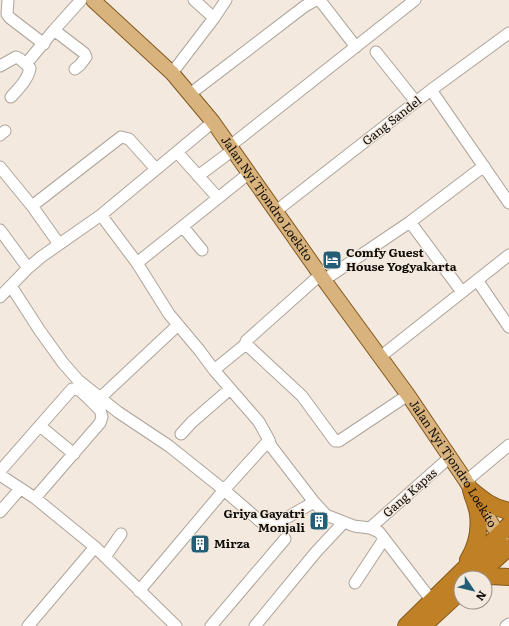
<svg xmlns="http://www.w3.org/2000/svg" width="509" height="626" viewBox="0 0 509 626" font-family="Literata,serif">
  <style>
    .lines { fill: none; stroke-linecap: round; stroke-linejoin: round }
    .minor-casing { stroke: #ada49a; stroke-width: 13 }
    .major-casing { stroke: #82581c; stroke-width: 16 }
    .highway-casing { stroke: #82581c; stroke-width: 18 }
    .minor { stroke: #fff; stroke-width: 11 }
    .major { stroke: #d9b37d; stroke-width: 14 }
    .highway { stroke: #c08026; stroke-width: 16 }
    .labels { text-anchor: middle; stroke-width: 3; stroke-linejoin: round; paint-order: stroke }
    .street-label { font-size: 12px; fill: #100d09; stroke: #f3e9df }
    .poi-label { font-size: 12px; font-weight: bold; fill: #100d09; stroke: #f3e9df; text-anchor: start }
  </style>
  <rect width="100%" height="100%" fill="#f3e9df"/>
  <g class="lines">
    <!-- minor casing -->
    <g class="minor-casing">
      <path id="minor" d="M8,0L7,14L10,18L44,44
        M194,0L214,18
        M319,0L322,3L356,47
        M376,52L416,102
        M26,64L54,30
        M0,66L16,57L20,59L30,68C28,80 18,89 11,97
        M75,69L80,65L86,57L84,53L54,30L81,0
        M172,73L214,18L226,0
        M431,90L509,203
        M190,94L305,6L316,0
        M0,135L5,131
        M230,146L415,0
        M177,152L218,198
        M0,167L32,206
        M198,176L233,150
        M276,211L431,90L509,33
        M101,215L137,263L169,314L200,351L214,370L259,422L269,440L271,446L314,502L326,515L354,526L370,528L379,532L432,601
        M183,227L202,250
        M0,230L28,268
        M59,244L32,206L121,137L129,139L156,169
        M137,263L248,174
        M324,280L410,222
        M477,280L509,327
        M11,286L40,331L63,363L78,380L118,412L169,446L224,490L261,522L273,523L283,520L314,502
        M462,292L410,222L484,166
        M0,297L28,268L41,257L101,215L213,122
        M246,344L302,396L335,441H339L408,395
        M380,357L509,255
        M214,370L246,344V341L320,275
        M100,398L178,325
        M40,426L74,454
        M181,434L192,422L230,389
        M0,471L72,389L79,390L88,398L100,410L102,417L100,423L35,498
        M0,475L35,498L95,547L176,626
        M466,481L509,445
        M0,512L20,489
        M370,528L450,457
        M105,557L121,534
        M355,583L384,539
        M139,591L224,490L269,440
        M28,626L95,547
        M211,626L285,539
        M255,626L316,552L344,522
        M506,626L509,624"/>
    </g>
    <!-- major casing -->
    <g class="major-casing">
      <g id="major">
        <path id="s1" d="M93,0L172,73L213,122L324,280L408,395L466,481L504,544"/>
      </g>
    </g>
    <!-- highway casing -->
    <g class="highway-casing">
      <path id="highway" d="M471,490C483,500 493,508 509,511
        M468,560C476,547 480,530 478,514C477,506 473,498 471,490
        M475,578L509,547
        M484,578L490,576L509,577
        M406,626L509,525
        M423,626L461,591"/>
    </g>
    <!-- minor -->
    <use href="#minor" class="minor"/>
    <!-- major -->
    <use href="#major" class="major"/>
    <!-- highway -->
    <use href="#highway" class="highway"/>
  </g>
  <!-- icons -->
  <defs>
    <g id="hotel-square" transform="scale(1)"><rect x="-9" y="-9" width="18" height="18" rx="4" fill="#235e76" stroke="#f3e9df"/><path d="M-6-4.5h1.5V1H6V5H4.5V3h-9V5H-6ZM-4 0a1.8 1.8 0 1 1 3.6 0ZM.5 0V-2.5h3Q6-2.5 6 0Z" fill="#fff"/></g>
    <g id="building-square" transform="scale(1)"><rect x="-9" y="-9" width="18" height="18" rx="4" fill="#235e76" stroke="#f3e9df"/><path d="M-4-6H4V6H1V3H-1V6H-4ZM-2.5-4.3h1.7v1.8h-1.7ZM.8-4.3h1.7v1.8H.8ZM-2.5-1h1.7V.8h-1.7ZM.8-1h1.7V.8H.8Z" fill="#fff"/></g>
  </defs>
  <g fill-rule="evenodd">
    <use href="#hotel-square" x="332" y="260"/>
    <use href="#building-square" x="319" y="521"/>
    <use href="#building-square" x="200" y="544"/>
  </g>
  <g class="labels">
    <!-- street labels -->
    <g class="street-label">
      <text transform="translate(392 121) rotate(-38)" y="4">Gang Sandel</text>
      <text dy="4" stroke="none"><textPath href="#s1" startOffset="265">Jalan Nyi Tjondro Loekito</textPath></text>
      <text dy="4" stroke="none"><textPath href="#s1" startOffset="589">Jalan Nyi Tjondro Loekito</textPath></text>
      <text transform="translate(410 493) rotate(-41)" y="4">Gang Kapas</text>
    </g>
    <!-- poi labels -->
    <g class="poi-label">
      <text x="346" y="257">Comfy Guest<tspan x="346" dy="14">House Yogyakarta</tspan></text>
      <text x="305" y="518" text-anchor="end">Griya Gayatri<tspan x="305" dy="14">Monjali</tspan></text>
      <text x="214" y="548">Mirza</text>
    </g>
  </g>
  <!-- north arrow -->
  <g transform="translate(473 590) rotate(125)"><circle r="19" fill="#f3e9df" stroke="#989189"/>
  <path d="M0-3L7 15L0 10L-7 15Z" fill="#235e76"/>
  <text y="-6" font-size="11" font-weight="bold" text-anchor="middle" fill="#100d09">N</text>
  </g>
</svg>
